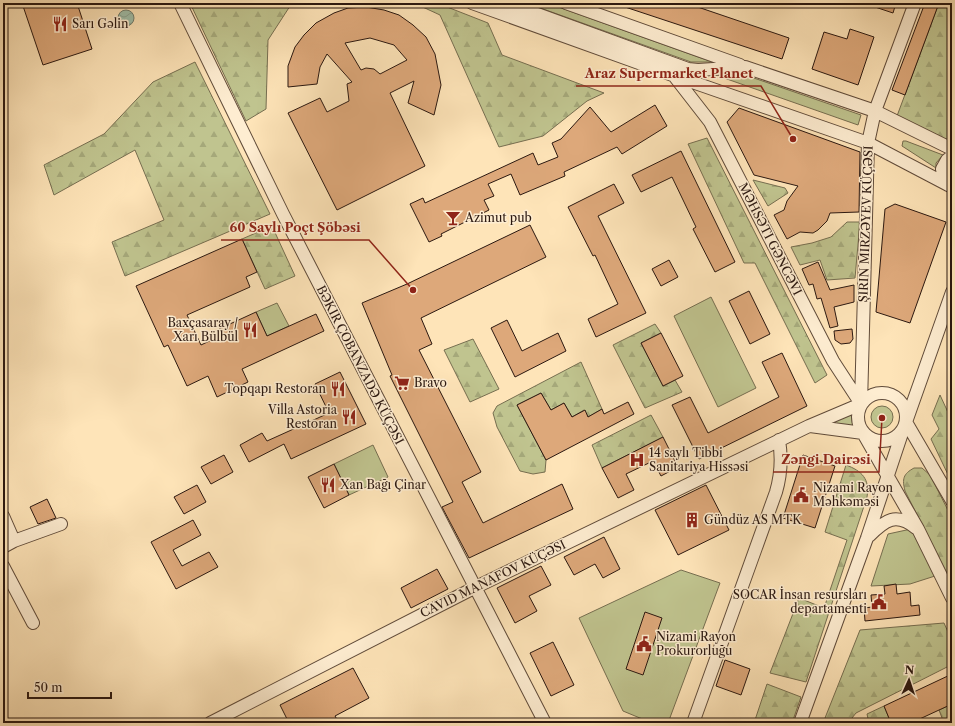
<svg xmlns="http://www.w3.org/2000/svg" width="955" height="726" viewBox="0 0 955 726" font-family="'Libre Caslon Text',serif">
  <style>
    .green { fill: #c0c48f; stroke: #766e50 }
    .forest { fill: url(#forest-firs); stroke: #766e50 }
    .water { fill: url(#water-waves); stroke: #717c6c }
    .building { fill: #dda87a; stroke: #2b1810; fill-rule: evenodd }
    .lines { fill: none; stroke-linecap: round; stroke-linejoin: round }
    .minor-casing { stroke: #604b3a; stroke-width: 14 }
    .minor { stroke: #feedd1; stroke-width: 12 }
    .labels { text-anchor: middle; stroke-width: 3; stroke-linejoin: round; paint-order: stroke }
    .poi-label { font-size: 12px; fill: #2b1810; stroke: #feedd1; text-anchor: start }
    .street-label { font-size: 12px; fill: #2b1810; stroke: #feedd1 }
    .leader { fill: none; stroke: #8f2418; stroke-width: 1.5 }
    .callout-dot { fill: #8f2418; stroke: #feedd1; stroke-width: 1.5 }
    .callout-label { font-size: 13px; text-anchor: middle; font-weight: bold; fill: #8f2418; stroke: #feedd1; stroke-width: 3; stroke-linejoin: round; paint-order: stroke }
  </style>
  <defs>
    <pattern id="forest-firs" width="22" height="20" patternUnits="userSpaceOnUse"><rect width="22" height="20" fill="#c0c48f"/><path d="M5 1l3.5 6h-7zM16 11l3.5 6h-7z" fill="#a5a87a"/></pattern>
    <pattern id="water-waves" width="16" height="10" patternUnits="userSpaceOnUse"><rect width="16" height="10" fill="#a0bfaa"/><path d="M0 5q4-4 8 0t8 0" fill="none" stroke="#8aa391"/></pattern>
  </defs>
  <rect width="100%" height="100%" fill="#fee4b8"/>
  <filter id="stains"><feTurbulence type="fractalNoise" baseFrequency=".005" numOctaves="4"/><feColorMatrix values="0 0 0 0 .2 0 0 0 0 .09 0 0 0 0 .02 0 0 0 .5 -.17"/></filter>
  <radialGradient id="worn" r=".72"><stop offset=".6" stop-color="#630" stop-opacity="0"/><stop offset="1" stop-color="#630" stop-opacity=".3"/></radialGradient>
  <!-- green -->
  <path class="green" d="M532,3H547L712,62H691L532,5Z
    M748,76L861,115L858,125L724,78Z
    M903,141H906L943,155L936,163V168L902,146Z
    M711,297L756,388L718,407L674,316Z
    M277,303L289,326L267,336L256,312Z
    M871 417a11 11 0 1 1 22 0a11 11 0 1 1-22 0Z
    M851,414L853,426L826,423Z
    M373,445L388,477L349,495L334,464Z
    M911,529L935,576L910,584L871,586L888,534Z
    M681,570L720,583L668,723H652L623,711L579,618Z"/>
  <!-- forest -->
  <path class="forest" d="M190,3H292L268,40L266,109L246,121Z
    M414,3H437L488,23L502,55L604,93L587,101L543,136L499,147L440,15Z
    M939,3H952V142L897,116Z
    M195,62L270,214L125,276L112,242L164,220L135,150L54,195L44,165L104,134L153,82Z
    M707,138L827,375L815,383L755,263H744L688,144Z
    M753,180L785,188L788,193L768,206Z
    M847,222H860L855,278L827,280L820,260L800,265L791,247L812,243L831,237Z
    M272,226L295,276L265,289L242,239Z
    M655,324L661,333L641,343L663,386L675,380L682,392L645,408L613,345Z
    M473,339L499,389L470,402L444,350Z
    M581,362L602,409L588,417L584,410L572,417L564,403L551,410L541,393L517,405L546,460L545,472L533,474L520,471L497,427L493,413L497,406Z
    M940,395L952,421V483L931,439L939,429L932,415Z
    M651,415L663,437L602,468L592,445Z
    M846,465C862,471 870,479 867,497L806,682L770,673L799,598L824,608L847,540L825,532Z
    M914,468H922L930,475L952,518V584L905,491C902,479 903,474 914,468Z
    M944,623L952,641V666L951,665L856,713L848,723H823L860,630Z
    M767,684L801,697L792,723H754Z
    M952,704V723H944L939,710Z
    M884,706L891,723H869L867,714Z"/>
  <!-- water -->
  <path class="water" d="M118 18a8 8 0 1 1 16 0a8 8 0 1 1-16 0Z"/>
  <!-- building -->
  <path class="building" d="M31,3H77L92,49L43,65L23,6Z
    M620,3H686L789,38L782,59L619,5Z
    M869,3H896L893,13L869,5Z
    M925,3H939L905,95L892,90Z
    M366,7L384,10L399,15L413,25L426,37L435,54L441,85L434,115L408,103L414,81L390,93L425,166L337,210L288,113L320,98L327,112L349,101L347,84L352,82L327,54L320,67L317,84L288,87V66L295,47L304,35L316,23L334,13L348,8ZM370,38L394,45L407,60L380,74L374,69L366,68L361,70L345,43Z
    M850,29L874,37L858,85L812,69L824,32L847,39Z
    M655,105L667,126L622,154L617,147L564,172L565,176L520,195L511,174L488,184L494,196L484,200L489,210L441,234L442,236L429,242L410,204L423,198L425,203L533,153L538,165L558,157L552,143L561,139L590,107L611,132Z
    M739,108L860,152L859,212L830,213L827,221L818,230L813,233L800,232L787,239L774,215L784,210L787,201L798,186L754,175L727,122Z
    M681,151L735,262L715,272L693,229L696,227L672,177L641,192L632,175Z
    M614,184L624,203L598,216L646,313L596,337L588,319L618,304L595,255L593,256L568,207Z
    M895,204L946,222L910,323L876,312L885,209Z
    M530,225L546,257L421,318L432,344L419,350L481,472L462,482L483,523L562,484L573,509L469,558L442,507L453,502L390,376L392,375L362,303L407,284Z
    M242,239L257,272L246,277L250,287L187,315L201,345L222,335L219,329L256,312L267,336L316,314L324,331L242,369L248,382L217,397L208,376L187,386L168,345L164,347L136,286Z
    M669,260L678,277L661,286L652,269Z
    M818,262L830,290L854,285V302L834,307L838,326L830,328L821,298L817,299L813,284L809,285L802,269Z
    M749,291L770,334L750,344L729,301Z
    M507,320L522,351L558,333L566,351L515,377L491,328Z
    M852,329L853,339L850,343L841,344L835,340L834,331Z
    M661,333L683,376L663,386L641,343Z
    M782,353L807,406L699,459L672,405L690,397L708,433L779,397L762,362Z
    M340,372L366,424L291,459L284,444L249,462L240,445L262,433L267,441L329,413L315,384Z
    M541,393L551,410L564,403L572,417L585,410L588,417L602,409L604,414L628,402L634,414L546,460L517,405Z
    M663,437L678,467L661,476L653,461L626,474L634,490L618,498L602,468Z
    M224,455L233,472L211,484L201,467Z
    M803,455L835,466L815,528L783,518Z
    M334,464L349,495L324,508L308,477Z
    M197,485L206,502L184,514L174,497Z
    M706,485L729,530L678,555L655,510Z
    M47,499L56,518L38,524L30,507Z
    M193,520L201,535L173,550L182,566L209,552L218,567L176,589L151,542Z
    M604,537L620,569L603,578L595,564L574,575L564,557Z
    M541,566L551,585L529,596L537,611L515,623L497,588Z
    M437,569L448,589L411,608L401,588Z
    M896,584L897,594L910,592L911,606L919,605L920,615L865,621L864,608L872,607L871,595L885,594L884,586Z
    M645,612L662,618L643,675L626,669Z
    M553,642L574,685L551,696L530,653Z
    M725,660L750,669L741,695L716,686Z
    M353,668L369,698L335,716L339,723H289L280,705Z
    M952,674V704L911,723H891L884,706Z"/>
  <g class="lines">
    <!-- minor casing -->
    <g class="minor-casing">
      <path id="minor" d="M180,3L283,214L545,723
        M472,3L675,76L868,143L952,187
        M507,3L688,69L698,70L745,67L875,111L952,149
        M566,3L740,65
        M675,77L710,122L833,361L861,404
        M948,185L944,179L942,169L947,160L952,156
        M952,292L906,422L952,501
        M858 417a24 24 0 1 1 48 0a24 24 0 1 1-48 0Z
        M861,404L868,143L875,111L915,3
        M810,426L863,433L918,529L952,598
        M3,516L14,541
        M869,536C885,520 896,512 916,528
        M3,547L14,541L61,524
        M3,566L33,623
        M210,723L476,587L809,426L861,404
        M693,723L776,492C781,475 782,458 779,440
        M800,723L867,538L903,430"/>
    </g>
    <!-- minor -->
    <use href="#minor" class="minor"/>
  </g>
  <!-- icons -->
  <defs>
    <g id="restaurant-bare" transform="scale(1.2)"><path d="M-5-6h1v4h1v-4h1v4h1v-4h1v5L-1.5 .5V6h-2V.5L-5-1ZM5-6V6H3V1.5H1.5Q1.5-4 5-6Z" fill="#8f2418" stroke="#feedd1" stroke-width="2.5" paint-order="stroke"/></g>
    <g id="bar-bare" transform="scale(1.2)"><path d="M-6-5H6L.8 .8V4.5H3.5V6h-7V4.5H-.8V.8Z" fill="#8f2418" stroke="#feedd1" stroke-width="2.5" paint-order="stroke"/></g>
    <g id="supermarket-bare" transform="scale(1.2)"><path d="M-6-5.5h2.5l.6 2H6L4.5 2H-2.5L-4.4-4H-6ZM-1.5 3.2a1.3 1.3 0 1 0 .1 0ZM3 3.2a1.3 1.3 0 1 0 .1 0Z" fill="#8f2418" stroke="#feedd1" stroke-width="2.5" paint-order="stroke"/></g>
    <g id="hospital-bare" transform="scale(1.2)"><path d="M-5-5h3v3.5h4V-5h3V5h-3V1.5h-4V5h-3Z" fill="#8f2418" stroke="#feedd1" stroke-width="2.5" paint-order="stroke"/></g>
    <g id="civic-bare" transform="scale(1.2)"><path d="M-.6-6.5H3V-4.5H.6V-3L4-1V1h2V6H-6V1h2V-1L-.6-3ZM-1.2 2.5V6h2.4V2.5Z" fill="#8f2418" stroke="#feedd1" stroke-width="2.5" paint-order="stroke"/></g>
    <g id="building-bare" transform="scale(1.2)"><path d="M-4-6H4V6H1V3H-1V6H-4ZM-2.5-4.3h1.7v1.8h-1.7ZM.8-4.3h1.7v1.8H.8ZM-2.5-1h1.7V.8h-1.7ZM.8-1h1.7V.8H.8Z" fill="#8f2418" stroke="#feedd1" stroke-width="2.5" paint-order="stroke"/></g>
  </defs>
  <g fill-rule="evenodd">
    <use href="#restaurant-bare" x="60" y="24"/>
    <use href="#bar-bare" x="453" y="218"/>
    <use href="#restaurant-bare" x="250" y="330"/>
    <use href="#supermarket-bare" x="402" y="383"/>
    <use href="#restaurant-bare" x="338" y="389"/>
    <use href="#restaurant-bare" x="349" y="417"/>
    <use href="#hospital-bare" x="637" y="460"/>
    <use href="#restaurant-bare" x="328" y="485"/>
    <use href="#civic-bare" x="801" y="495"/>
    <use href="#building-bare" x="692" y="520"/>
    <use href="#civic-bare" x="879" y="602"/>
    <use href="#civic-bare" x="644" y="644"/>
  </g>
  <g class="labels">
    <!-- poi labels -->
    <g class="poi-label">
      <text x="72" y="28">Sarı Gəlin</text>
      <text x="465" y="222">Azimut pub</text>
      <text x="238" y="327" text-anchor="end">Baxçasaray /<tspan x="238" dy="14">Xarı Bülbül</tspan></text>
      <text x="414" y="387">Bravo</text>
      <text x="326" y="393" text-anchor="end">Topqapı Restoran</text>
      <text x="337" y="414" text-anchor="end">Villa Astoria<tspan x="337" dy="14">Restoran</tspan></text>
      <text x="649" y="457">14 saylı Tibbi<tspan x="649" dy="14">Sanitariya Hissəsi</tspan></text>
      <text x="340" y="489">Xan Bağı Çinar</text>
      <text x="813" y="492">Nizami Rayon<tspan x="813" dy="14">Məhkəməsi</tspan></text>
      <text x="704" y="524">Gündüz AS MTK</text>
      <text x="867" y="599" text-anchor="end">SOCAR İnsan resursları<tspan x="867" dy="14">departamenti</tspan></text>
      <text x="656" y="641">Nizami Rayon<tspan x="656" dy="14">Prokurorluğu</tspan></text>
    </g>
    <!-- street labels -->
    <g class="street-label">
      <text transform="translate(866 224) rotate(-88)" y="4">ŞIRIN MIRZƏYEV KÜÇƏSI</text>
      <text transform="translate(770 239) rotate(63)" y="4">MƏHSƏTI GƏNCƏVI</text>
      <text transform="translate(360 365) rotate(63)" y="4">BƏKIR ÇOBANZADƏ KÜÇƏSI</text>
      <text transform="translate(493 579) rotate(-26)" y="4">CAVID MANAFOV KÜÇƏSI</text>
    </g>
  </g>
  <!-- callouts -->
  <path class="leader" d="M793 139L761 86H576M413 290L369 240H221M882 418L879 472H773"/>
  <g class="callout-dot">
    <circle cx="793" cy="139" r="4"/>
    <circle cx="413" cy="290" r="4"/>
    <circle cx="882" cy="418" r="4"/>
  </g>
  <g class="callout-label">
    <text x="669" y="78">Araz Supermarket Planet</text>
    <text x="295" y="232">60 Saylı Poçt Şöbəsi</text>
    <text x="826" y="464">Zəngi Dairəsi</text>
  </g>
  <!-- margin -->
  <rect width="955" height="726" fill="none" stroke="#fee4b8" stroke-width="16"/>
  <rect x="4" y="4" width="947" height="718" fill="none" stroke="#2b1810" stroke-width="2"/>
  <rect x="8" y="8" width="939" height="710" fill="none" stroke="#2b1810"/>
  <!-- north arrow -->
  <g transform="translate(909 680) rotate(3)" stroke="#feedd1" stroke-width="3" paint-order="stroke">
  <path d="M0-3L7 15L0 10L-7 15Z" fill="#2b1810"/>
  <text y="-6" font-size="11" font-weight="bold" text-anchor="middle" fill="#2b1810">N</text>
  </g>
  <!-- scale -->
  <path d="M28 692v6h83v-6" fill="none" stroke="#2b1810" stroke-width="2"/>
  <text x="34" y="692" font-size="12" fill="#2b1810" stroke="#feedd1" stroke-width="3" paint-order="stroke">50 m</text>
  <rect width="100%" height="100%" filter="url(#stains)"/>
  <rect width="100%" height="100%" fill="url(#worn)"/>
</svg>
